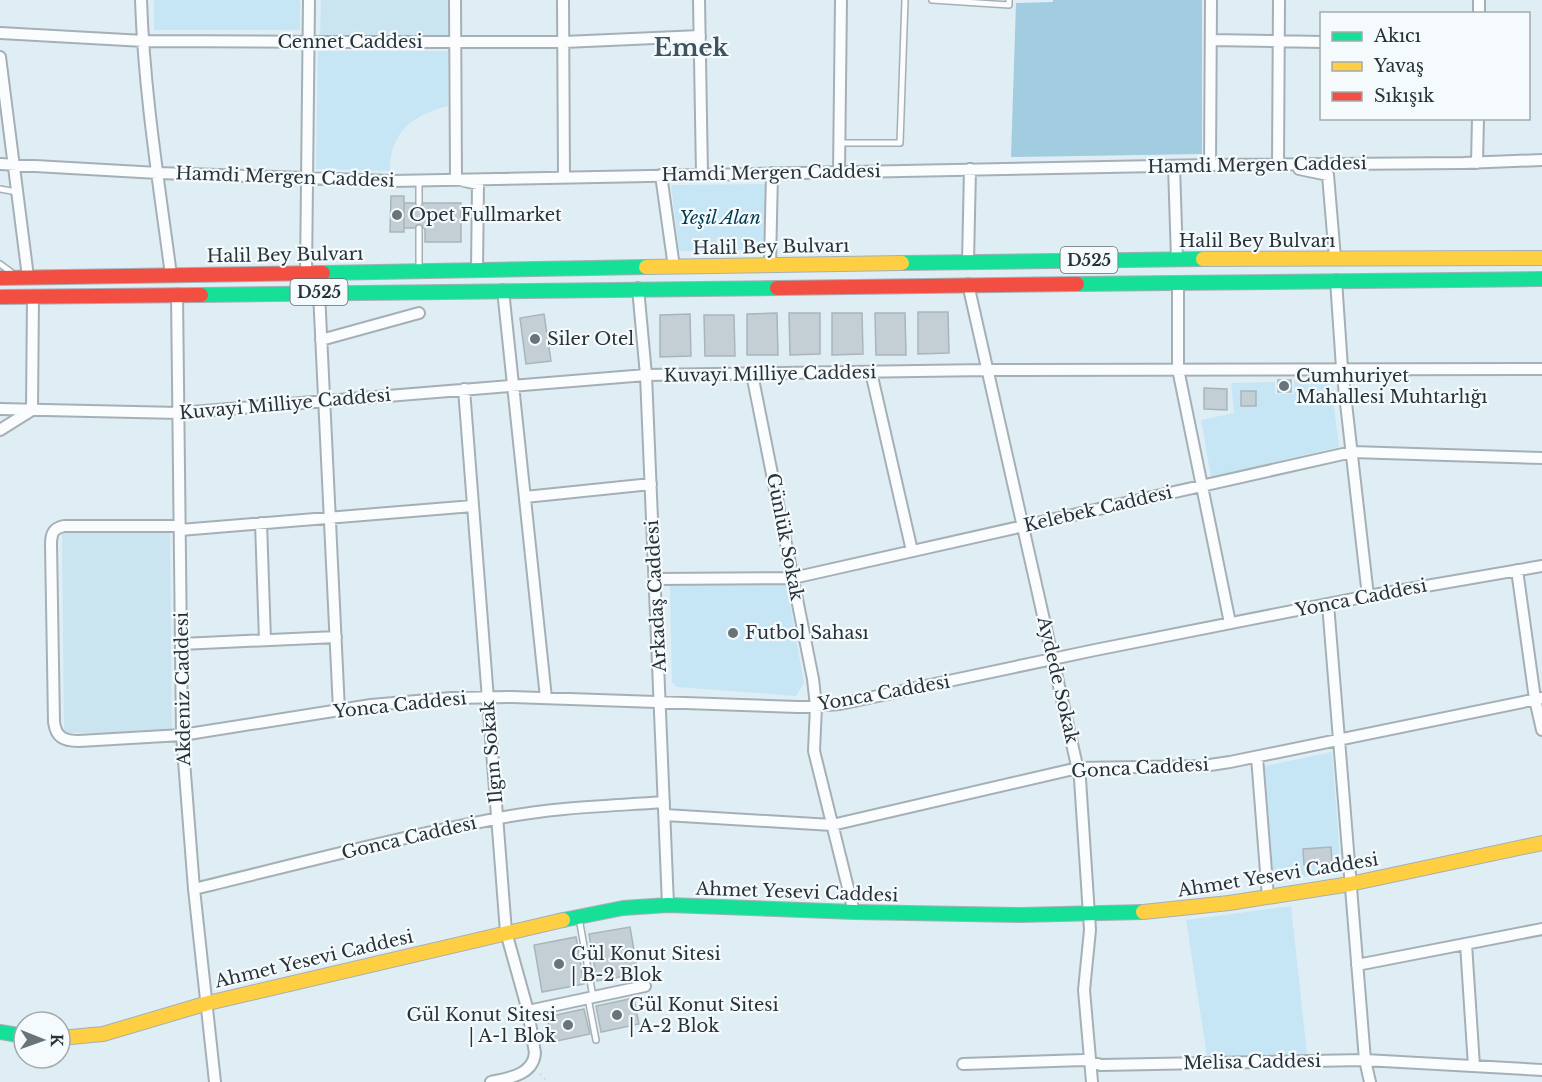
<svg xmlns="http://www.w3.org/2000/svg" width="1542" height="1082" viewBox="0 0 1542 1082" font-family="'Libre Baskerville',serif">
  <style>
    .built { fill: #cbe5f0 }
    .green { fill: #c6e6f6 }
    .forest { fill: #a2cce0 }
    .building { fill: #c4cfd5; stroke: #a9b5ba; stroke-width: 1.5 }
    .lines { fill: none; stroke-linecap: round; stroke-linejoin: round }
    .lane-casing { stroke: #a5b0b5; stroke-width: 8 }
    .street-casing { stroke: #a5b0b5; stroke-width: 14 }
    .fast-casing { stroke: #a5b0b5; stroke-width: 16 }
    .slow-casing { stroke: #a5b0b5; stroke-width: 16 }
    .jam-casing { stroke: #a5b0b5; stroke-width: 16 }
    .path { stroke: #d1d4d6; stroke-width: 2; stroke-dasharray: 1.5 4.5; stroke-linecap: butt }
    .lane { stroke: #fafcfe; stroke-width: 5 }
    .street { stroke: #fafcfe; stroke-width: 10 }
    .fast { stroke: #16e098; stroke-width: 14 }
    .slow { stroke: #ffcf43; stroke-width: 14 }
    .jam { stroke: #f24e42; stroke-width: 14 }
    .poi-dot { fill: #68747a; stroke: #f5fafd; stroke-width: 2 }
    .labels { text-anchor: middle; stroke-width: 4.5; stroke-linejoin: round; paint-order: stroke }
    .shield { fill: #f5fafd; stroke: #666e72; stroke-width: 1.5 }
    .shield-label { font-size: 16px; font-weight: bold; fill: #283237 }
    .street-label { font-size: 18px; fill: #283237; stroke: #f5fafd }
    .poi-label { font-size: 18px; fill: #283237; stroke: #f5fafd; text-anchor: start }
    .park-label { font-size: 18px; font-style: italic; fill: #003a4f; stroke: #f5fafd }
    .district-label { font-size: 24px; font-weight: bold; fill: #3d535e; stroke: #f5fafd }
  </style>
  <rect width="100%" height="100%" fill="#dfeef5"/>
  <!-- built -->
  <path class="built" d="M321,0H449V35H320Z
    M170,532L172,732L64,733L62,533Z"/>
  <!-- green -->
  <path class="green" d="M154,0H300V30H154Z
    M318,51H448V106C413,115 390,131 390,171L316,169Z
    M765,184V250L679,251L671,185Z
    M1294,381L1331,382L1339,447L1211,477L1201,420L1234,413L1231,383L1275,382V394H1294Z
    M786,582L804,683L796,696L676,687L672,682L670,584Z
    M1332,752L1341,870L1273,883L1265,766Z
    M1291,906L1307,1054L1207,1056L1186,920Z"/>
  <!-- forest -->
  <path class="forest" d="M1053,0H1202V154L1011,157L1016,3L1053,2Z"/>
  <!-- building -->
  <path class="building" d="M391,196H404V232H390Z
    M404,203H461V242H425V228H404Z
    M918,312H948L949,353L918,354Z
    M777,313L778,355H747V314Z
    M789,313H820V354L790,355Z
    M832,313H862L863,354L832,355Z
    M875,313H905L906,355H876Z
    M544,314L551,361L526,364L520,318Z
    M690,314L691,356L660,357V315Z
    M704,315H734L735,356H705Z
    M1278,380H1291V392H1278Z
    M1204,388L1227,389V410L1204,409Z
    M1241,391H1256V406H1241Z
    M1331,847L1332,863L1304,865L1303,849Z
    M630,927L638,974L597,981L589,934Z
    M576,937L584,984L542,992L534,945Z
    M634,998L639,1024L601,1032L596,1006Z
    M584,1009L590,1034L552,1042L547,1017Z"/>
  <g class="lines">
    <!-- lane casing -->
    <g class="lane-casing">
      <path id="lane" d="M932,0L1009,5V0
        M839,143H900L905,0
        M0,189L17,192
        M419,203V180
        M0,264L11,272
        M419,268V228
        M579,918L593,997
        M588,998L596,1040"/>
    </g>
    <!-- street casing -->
    <g class="street-casing">
      <path id="street" d="M141,0C144,92 159,184 171,275
        M455,0L456,179L478,184L477,270
        M563,0L564,177
        M699,0L702,175
        M1279,0L1278,164L1284,166
        M1479,14V0
        M0,33L144,41L330,42H564L700,36
        M1211,40L1322,42
        M0,57L28,277
        M1477,163L1478,118
        M0,164L158,173L392,181L1210,165L1464,163L1542,160
        M1210,165L1211,0
        M1174,166L1177,259
        M1299,169L1328,175L1335,258
        M839,172L841,0
        M661,175L674,267
        M968,262L970,169
        M770,265L772,173
        M306,273L309,0
        M1336,280L1342,368L1368,596
        M1178,283V369L1230,623
        M968,284L1080,779L1090,930L1084,990L1092,1082
        M638,288L646,375L668,905
        M503,290L546,698
        M319,292L339,710
        M177,294L182,735L194,889L215,1082
        M321,340L419,313
        M871,372L912,551
        M752,374L813,679L816,706L814,751L854,912
        M464,389L506,932L528,1011L535,1053C533,1075 509,1078 491,1082
        M0,409L179,413L646,375L987,370L1542,369
        M0,430L32,410L33,296
        M525,497L651,484
        M261,523L265,640
        M180,526H64C54,528 51,533 51,544L54,722C56,737 63,741 79,741L182,735L371,705L451,698L512,697L797,707L840,704L1095,650L1368,596L1542,566
        M180,530L473,506
        M1517,570L1535,699L1542,730
        M655,579L793,578L1352,452L1542,458
        M1328,604L1365,1060L1370,1082
        M181,644L336,637
        M1257,757L1268,897
        M665,815L832,825L1078,768L1203,766L1230,762L1542,698
        M194,889C297,864 400,837 505,817C557,807 611,806 664,802
        M1466,944L1474,1066
        M1357,965L1542,929
        M528,1011L645,986
        M963,1064L1084,1060L1101,1065L1365,1060L1542,1070"/>
    </g>
    <!-- fast casing -->
    <g class="fast-casing">
      <path id="fast" d="M902,263L1203,259
        M323,273L646,267
        M1077,284L1542,279
        M201,295L777,288
        M563,920L623,908L668,905L854,912L1020,915L1143,912
        M0,1032L24,1036"/>
    </g>
    <!-- slow casing -->
    <g class="slow-casing">
      <path id="slow" d="M1203,259L1542,258
        M646,267L902,263
        M1143,912L1229,903L1350,884L1542,843
        M60,1038L103,1034L208,1003L563,920"/>
    </g>
    <!-- jam casing -->
    <g class="jam-casing">
      <path id="jam" d="M0,278L323,273
        M777,288L1077,284
        M0,297L201,295"/>
    </g>
    <!-- path -->
    <path class="path" d="M540,1074L548,1082"/>
    <!-- lane -->
    <use href="#lane" class="lane"/>
    <!-- street -->
    <use href="#street" class="street"/>
    <!-- fast -->
    <use href="#fast" class="fast"/>
    <!-- slow -->
    <use href="#slow" class="slow"/>
    <!-- jam -->
    <use href="#jam" class="jam"/>
  </g>
  <!-- markers -->
  <g class="poi-dot">
    <circle cx="397" cy="215" r="6"/>
    <circle cx="535" cy="339" r="6"/>
    <circle cx="1284" cy="386" r="6"/>
    <circle cx="733" cy="633" r="6"/>
    <circle cx="559" cy="964" r="6"/>
    <circle cx="617" cy="1015" r="6"/>
    <circle cx="568" cy="1025" r="6"/>
  </g>
  <g class="labels">
    <!-- shield labels -->
    <g class="shield">
      <rect x="1060.5" y="247" width="57" height="26" rx="4.5"/>
      <rect x="290.5" y="279" width="57" height="26" rx="4.5"/>
    </g>
    <g class="shield-label">
      <text x="1089" y="266">D525</text>
      <text x="319" y="298">D525</text>
    </g>
    <!-- street labels -->
    <g class="street-label">
      <text x="350" y="48">Cennet Caddesi</text>
      <text transform="translate(1257 165) rotate(-1)" y="6">Hamdi Mergen Caddesi</text>
      <text transform="translate(771 173) rotate(-1)" y="6">Hamdi Mergen Caddesi</text>
      <text transform="translate(285 177) rotate(2)" y="6">Hamdi Mergen Caddesi</text>
      <text x="1257" y="247">Halil Bey Bulvarı</text>
      <text transform="translate(771 247) rotate(-1)" y="6">Halil Bey Bulvarı</text>
      <text transform="translate(285 255) rotate(-1)" y="6">Halil Bey Bulvarı</text>
      <text transform="translate(770 374) rotate(-1)" y="6">Kuvayi Milliye Caddesi</text>
      <text transform="translate(285 404) rotate(-5)" y="6">Kuvayi Milliye Caddesi</text>
      <text transform="translate(1098 509) rotate(-13)" y="6">Kelebek Caddesi</text>
      <text transform="translate(785 537) rotate(79)" y="6">Günlük Sokak</text>
      <text transform="translate(656 596) rotate(-93)" y="6">Arkadaş Caddesi</text>
      <text transform="translate(1361 598) rotate(-11)" y="6">Yonca Caddesi</text>
      <text transform="translate(1058 680) rotate(77)" y="6">Aydede Sokak</text>
      <text transform="translate(183 689) rotate(-91)" y="6">Akdeniz Caddesi</text>
      <text transform="translate(884 693) rotate(-10)" y="6">Yonca Caddesi</text>
      <text transform="translate(400 705) rotate(-6)" y="6">Yonca Caddesi</text>
      <text transform="translate(492 752) rotate(-95)" y="6">Ilgın Sokak</text>
      <text transform="translate(1140 768) rotate(-3)" y="6">Gonca Caddesi</text>
      <text transform="translate(409 838) rotate(-13)" y="6">Gonca Caddesi</text>
      <text transform="translate(1278 875) rotate(-9)" y="6">Ahmet Yesevi Caddesi</text>
      <text transform="translate(797 892) rotate(2)" y="6">Ahmet Yesevi Caddesi</text>
      <text transform="translate(314 959) rotate(-13)" y="6">Ahmet Yesevi Caddesi</text>
      <text transform="translate(1252 1062) rotate(-1)" y="6">Melisa Caddesi</text>
    </g>
    <!-- poi labels -->
    <g class="poi-label">
      <text x="409" y="221">Opet Fullmarket</text>
      <text x="547" y="345">Siler Otel</text>
      <text x="1296" y="382">Cumhuriyet<tspan x="1296" dy="21">Mahallesi Muhtarlığı</tspan></text>
      <text x="745" y="639">Futbol Sahası</text>
      <text x="571" y="960">Gül Konut Sitesi<tspan x="571" dy="21">| B-2 Blok</tspan></text>
      <text x="629" y="1011">Gül Konut Sitesi<tspan x="629" dy="21">| A-2 Blok</tspan></text>
      <text x="556" y="1021" text-anchor="end">Gül Konut Sitesi<tspan x="556" dy="21">| A-1 Blok</tspan></text>
    </g>
    <!-- park labels -->
    <g class="park-label">
      <text x="720" y="224">Yeşil Alan</text>
    </g>
    <!-- district labels -->
    <g class="district-label">
      <text x="691" y="56">Emek</text>
    </g>
  </g>
  <!-- legend -->
  <rect x="1320" y="12" width="210" height="108" fill="#f5fafd" stroke="#a3aaae" stroke-width="1.5"/>
  <rect x="1332" y="32" width="30" height="9" fill="#16e098" stroke="#a3aaae" stroke-width="1.5"/>
  <text x="1374" y="42" font-size="18" fill="#283237">Akıcı</text>
  <rect x="1332" y="62" width="30" height="9" fill="#ffcf43" stroke="#a3aaae" stroke-width="1.5"/>
  <text x="1374" y="72" font-size="18" fill="#283237">Yavaş</text>
  <rect x="1332" y="92" width="30" height="9" fill="#f24e42" stroke="#a3aaae" stroke-width="1.5"/>
  <text x="1374" y="102" font-size="18" fill="#283237">Sıkışık</text>
  <!-- north arrow -->
  <g transform="translate(42 1040) rotate(91)"><circle r="28" fill="#f5fafd" stroke="#a3aaae" stroke-width="1.5"/>
  <path d="M0-4.5L10 22L0 15L-10 22Z" fill="#68747a"/>
  <text y="-9" font-size="16" font-weight="bold" text-anchor="middle" fill="#283237">K</text>
  </g>
</svg>
